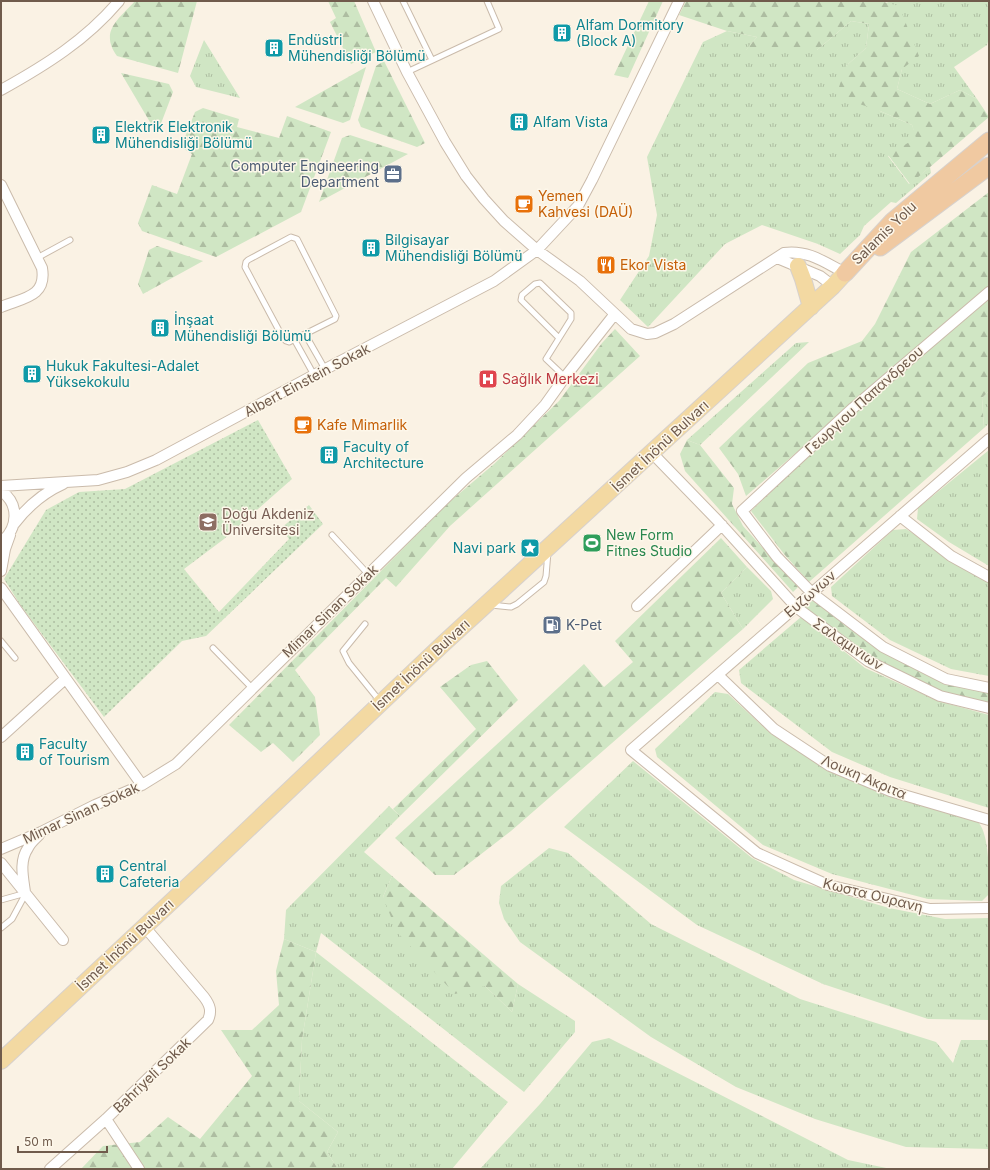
<svg xmlns="http://www.w3.org/2000/svg" width="990" height="1170" viewBox="0 0 990 1170" font-family="Inter,sans-serif">
  <style>
    .grass { fill: url(#grass-tufts) }
    .forest { fill: url(#forest-firs) }
    .garden { fill: url(#garden-dots) }
    .lines { fill: none; stroke-linecap: round; stroke-linejoin: round }
    .service-casing { stroke: #cabbab; stroke-width: 7 }
    .minor-casing { stroke: #cabbab; stroke-width: 12 }
    .primary-casing { stroke: #d7d1cd; stroke-width: 18 }
    .trunk-casing { stroke: #d7d1cd; stroke-width: 19 }
    .service { stroke: #fff; stroke-width: 5 }
    .minor { stroke: #fff; stroke-width: 10 }
    .primary { stroke: #f3d9a2; stroke-width: 16 }
    .trunk { stroke: #f0c9a1; stroke-width: 17 }
    .labels { text-anchor: middle; stroke-width: 3; stroke-linejoin: round; paint-order: stroke }
    .culture-label { font-size: 14px; fill: #0d838f; stroke: #fdf7ea; text-anchor: start }
    .service-label { font-size: 14px; fill: #4e5e75; stroke: #fdf7ea; text-anchor: end }
    .food-label { font-size: 14px; fill: #c56008; stroke: #fdf7ea; text-anchor: start }
    .street-label { font-size: 14px; fill: #705b4c; stroke: #fdf7ea }
    .health-label { font-size: 14px; fill: #be3a42; stroke: #fdf7ea; text-anchor: start }
    .education-label { font-size: 14px; fill: #785e54; stroke: #fdf7ea; text-anchor: start }
    .leisure-label { font-size: 14px; fill: #27864d; stroke: #fdf7ea; text-anchor: start }
  </style>
  <defs>
    <pattern id="grass-tufts" width="24" height="20" patternUnits="userSpaceOnUse"><rect width="24" height="20" fill="#d0e6c4"/><path d="M3 7l-1-3M5 7V3M7 7l1-3M15 17l-1-3M17 17v-4M19 17l1-3" fill="none" stroke="#adbda1"/></pattern>
    <pattern id="forest-firs" width="22" height="20" patternUnits="userSpaceOnUse"><rect width="22" height="20" fill="#d0e6c4"/><path d="M5 1l3.5 6h-7zM16 11l3.5 6h-7z" fill="#adbda1"/></pattern>
    <pattern id="garden-dots" width="8" height="8" patternUnits="userSpaceOnUse"><rect width="8" height="8" fill="#d0e6c4"/><path d="M2 2h.1M6 6h.1" fill="none" stroke="#adbda1" stroke-width="1.8" stroke-linecap="round"/></pattern>
  </defs>
  <rect width="100%" height="100%" fill="#faf2e4"/>
  <!-- grass -->
  <path class="grass" d="M891,1H989V38L987,45L954,67L977,99L960,90L930,104L897,89L902,69L886,3Z
    M851,21L869,24L866,48L846,66L880,111L912,125L917,138L888,156L909,184L930,167L931,173L896,203L891,202L864,226L860,235L840,254L818,244L762,225L725,244L648,327L620,300L649,256L657,215L647,157L703,42L727,31L757,37L746,50H817Z
    M204,40L240,98L196,87L190,76Z
    M809,342L700,445L687,440L796,343Z
    M989,391V423L984,428L982,398Z
    M989,450V566L949,542L917,519L918,508Z
    M906,529L989,582V676L951,669L890,640L832,596L831,587L893,530Z
    M747,567L771,591L773,599L743,629L721,593Z
    M801,617L865,668L938,701L989,715V808L890,777L832,752L741,683L739,670Z
    M715,692L728,694L770,733L832,772L977,821C990,832 989,877 989,894L982,901L928,899L832,874L763,845L657,757L655,749Z
    M633,761L752,858L794,880L889,908L945,919L989,918V1020L928,1019L823,984L697,925L564,827Z
    M389,806L400,816L364,852L392,876L383,897L485,986L512,1012L518,984L575,1021V1032L524,1092L321,933L316,952L508,1102L452,1169H338L327,1152L338,1132L299,1101L302,1040L316,952L284,939L286,910Z
    M549,848L568,853L651,924L800,999L936,1042L953,1063L961,1040H989V1149L906,1147L815,1119L736,1087L651,1037L520,942L504,919L499,903L501,886Z
    M609,1038L848,1160L891,1169H480L540,1104L592,1042Z"/>
  <!-- forest -->
  <path class="forest" d="M135,1H197L178,73L117,56C99,31 119,19 135,1Z
    M328,1H354L376,52L351,64L330,22L336,18Z
    M649,1H663L628,78L614,75Z
    M686,1H880L899,6L919,56L902,69L897,89L930,104L960,90L977,99L989,117L910,184L888,155L916,138L912,125L880,111L836,96L846,66L866,48L869,24L851,21L817,50L745,51L757,37L727,31L679,15Z
    M384,61L425,143L417,147L361,127L358,120L376,66Z
    M366,67L350,120L343,123L295,107Z
    M121,73L169,84L173,92L157,134Z
    M203,108L239,119L237,127L279,138L287,116L331,132L301,212L216,257L142,231L138,223L152,185L177,194L192,154L181,147L195,112Z
    M350,135L408,154L319,202L342,138Z
    M989,192V286L746,496L738,474L719,448L808,363L862,341L875,324L911,252Z
    M157,246L203,261L143,294L138,284L149,250Z
    M989,299V391L982,398L984,428L809,582L784,554L751,511L850,416Z
    M615,329L640,356L450,526L396,587L386,578L295,670L315,697L320,735L293,762L273,743L261,752L229,725L447,504L494,464L559,401L602,343Z
    M687,440L700,445L734,488L732,504L743,526L798,587L793,592L685,471L680,454Z
    M721,538L747,567L721,593L743,629L511,831L454,875H435L395,838L584,664L604,687L633,662L615,641Z
    M812,593L883,647L946,679L989,688V708L940,696L868,661L796,607Z
    M487,661L518,700L400,816L393,809L476,729L440,687L471,665Z
    M392,876L518,984L512,1012L485,986L455,994L397,932L383,897Z
    M284,939L316,952L302,1040L299,1101L338,1132L327,1152L338,1169H81L103,1146L140,1142L168,1117L200,1139L252,1076L221,1030H252L279,1005L276,971Z"/>
  <!-- garden -->
  <path class="garden" d="M258,420L292,479L224,539L184,569L219,612L289,539L281,528L309,505L323,524L206,636L182,641L104,717L21,606L4,579L46,510L79,492L125,489Z"/>
  <g class="lines">
    <!-- service casing -->
    <g class="service-casing">
      <path id="service" d="M403,1L432,60
        M407,72L499,29L487,1
        M291,237L297,239L336,316L335,319L289,342L286,341L283,338L245,267L246,262L248,260Z
        M37,258L70,240
        M305,334L325,369
        M559,338L521,300L522,295L535,284L540,283L571,313V319L546,359L565,377
        M294,339L314,375
        M332,535L368,574
        M491,605L511,607L517,604L544,582L546,576L548,552
        M365,624L343,651L349,663L379,700
        M1,641L15,658
        M213,648L252,688
        M1,900L26,893L12,919L1,928"/>
    </g>
    <!-- minor casing -->
    <g class="minor-casing">
      <path id="minor" d="M373,1L407,72L445,142L466,176L484,199L504,221L537,250L580,281L631,329L647,334L655,333L674,324L784,253C809,250 824,262 845,273
        M1,90C46,65 86,40 119,1
        M1,185L42,268C47,297 23,298 1,307
        M777,258L820,276L833,286
        M989,292L853,408L742,511L777,557L812,593L883,647L946,679L989,688
        M989,439L631,750L757,853L828,885L930,909L989,908
        M652,453L718,521L796,607L868,661L940,696L989,708
        M1,486L98,480L127,472L156,460L314,375L494,281L537,250L578,206L592,180L679,1
        M1,491C20,504 18,529 1,542
        M900,516L951,556L989,577
        M14,524C27,507 43,493 63,484
        M1,571L5,549L10,535
        M1,588L142,785
        M637,606L722,525
        M718,675L774,729L830,766L890,791L989,820
        M1,737L65,679
        M1,849L41,832L95,805L142,785L176,764L466,478L517,435L545,405L565,377L614,315
        M1,863L63,940
        M25,892C23,877 19,861 28,848C30,843 35,839 39,835
        M106,1119L139,1169
        M50,1169L106,1119L208,1020C212,1011 210,1005 204,997L144,926"/>
    </g>
    <!-- primary casing -->
    <g class="primary-casing">
      <path id="primary" d="M798,266L803,279L811,307
        M1,1061L203,872L444,643L833,286L845,273"/>
    </g>
    <!-- trunk casing -->
    <g class="trunk-casing">
      <path id="trunk" d="M880,247L989,166
        M845,273L893,221L989,141"/>
    </g>
    <!-- service -->
    <use href="#service" class="service"/>
    <!-- minor -->
    <use href="#minor" class="minor"/>
    <!-- primary -->
    <use href="#primary" class="primary"/>
    <!-- trunk -->
    <use href="#trunk" class="trunk"/>
  </g>
  <!-- icons -->
  <defs>
    <g id="building-square" transform="scale(1)"><rect x="-9" y="-9" width="18" height="18" rx="4" fill="#0f9aa8" stroke="#fdf7ea"/><path d="M-4-6H4V6H1V3H-1V6H-4ZM-2.5-4.3h1.7v1.8h-1.7ZM.8-4.3h1.7v1.8H.8ZM-2.5-1h1.7V.8h-1.7ZM.8-1h1.7V.8H.8Z" fill="#fff"/></g>
    <g id="office-square" transform="scale(1)"><rect x="-9" y="-9" width="18" height="18" rx="4" fill="#5c6f8a" stroke="#fdf7ea"/><path d="M-6-3h4V-5.5h4V-3h4V5H-6ZM-1-4.5V-3h2v-1.5ZM-6 0V1H6V0Z" fill="#fff"/></g>
    <g id="cafe-square" transform="scale(1)"><rect x="-9" y="-9" width="18" height="18" rx="4" fill="#e8710a" stroke="#fdf7ea"/><path d="M-5.5-4.5H6V0H3Q3 3.5 0 3.5H-2.5Q-5.5 3.5-5.5 0ZM3-3.2v2h1.7v-2ZM-6 4.5H4V6H-6Z" fill="#fff"/></g>
    <g id="restaurant-square" transform="scale(1)"><rect x="-9" y="-9" width="18" height="18" rx="4" fill="#e8710a" stroke="#fdf7ea"/><path d="M-5-6h1v4h1v-4h1v4h1v-4h1v5L-1.5 .5V6h-2V.5L-5-1ZM5-6V6H3V1.5H1.5Q1.5-4 5-6Z" fill="#fff"/></g>
    <g id="hospital-square" transform="scale(1)"><rect x="-9" y="-9" width="18" height="18" rx="4" fill="#e0444e" stroke="#fdf7ea"/><path d="M-5-5h3v3.5h4V-5h3V5h-3V1.5h-4V5h-3Z" fill="#fff"/></g>
    <g id="university-square" transform="scale(1)"><rect x="-9" y="-9" width="18" height="18" rx="4" fill="#8d6e63" stroke="#fdf7ea"/><path d="M0-5L7-2L0 1L-7-2ZM-4 1L0 2.5L4 1V4Q0 6-4 4Z" fill="#fff"/></g>
    <g id="stadium-square" transform="scale(1)"><rect x="-9" y="-9" width="18" height="18" rx="4" fill="#2e9e5b" stroke="#fdf7ea"/><path d="M0-5a6.5 5 0 1 0 0 10a6.5 5 0 1 0 0-10ZM-3.5-1.8h7v3.6h-7Z" fill="#fff"/></g>
    <g id="sight-square" transform="scale(1)"><rect x="-9" y="-9" width="18" height="18" rx="4" fill="#0f9aa8" stroke="#fdf7ea"/><path d="M0-6L1.8-2.2L6-1.7L2.9 1.2L3.7 5.4L0 3.3L-3.7 5.4L-2.9 1.2L-6-1.7L-1.8-2.2Z" fill="#fff"/></g>
    <g id="fuel-square" transform="scale(1)"><rect x="-9" y="-9" width="18" height="18" rx="4" fill="#5c6f8a" stroke="#fdf7ea"/><path d="M-5.5-6h7V0h2V4h1.3V-2.5L3-4.5l.8-.8L6-3V5H2.5V1h-1V6h-7ZM-4.2-4.7v3.2H.2V-4.7Z" fill="#fff"/></g>
  </defs>
  <g fill-rule="evenodd">
    <use href="#building-square" x="562" y="33"/>
    <use href="#building-square" x="274" y="48"/>
    <use href="#building-square" x="519" y="122"/>
    <use href="#building-square" x="101" y="135"/>
    <use href="#office-square" x="393" y="174"/>
    <use href="#cafe-square" x="524" y="204"/>
    <use href="#building-square" x="371" y="248"/>
    <use href="#restaurant-square" x="606" y="265"/>
    <use href="#building-square" x="160" y="328"/>
    <use href="#building-square" x="32" y="374"/>
    <use href="#hospital-square" x="488" y="379"/>
    <use href="#cafe-square" x="303" y="425"/>
    <use href="#building-square" x="329" y="455"/>
    <use href="#university-square" x="208" y="522"/>
    <use href="#stadium-square" x="592" y="543"/>
    <use href="#sight-square" x="530" y="548"/>
    <use href="#fuel-square" x="552" y="625"/>
    <use href="#building-square" x="25" y="752"/>
    <use href="#building-square" x="105" y="874"/>
  </g>
  <g class="labels">
    <!-- culture labels -->
    <g class="culture-label">
      <text x="576" y="30">Alfam Dormitory<tspan x="576" dy="16">(Block A)</tspan></text>
      <text x="288" y="45">Endüstri<tspan x="288" dy="16">Mühendisliği Bölümü</tspan></text>
      <text x="533" y="127">Alfam Vista</text>
      <text x="115" y="132">Elektrik Elektronik<tspan x="115" dy="16">Mühendisliği Bölümü</tspan></text>
      <text x="385" y="245">Bilgisayar<tspan x="385" dy="16">Mühendisliği Bölümü</tspan></text>
      <text x="174" y="325">İnşaat<tspan x="174" dy="16">Mühendisliği Bölümü</tspan></text>
      <text x="46" y="371">Hukuk Fakultesi-Adalet<tspan x="46" dy="16">Yüksekokulu</tspan></text>
      <text x="343" y="452">Faculty of<tspan x="343" dy="16">Architecture</tspan></text>
      <text x="516" y="553" text-anchor="end">Navi park</text>
      <text x="39" y="749">Faculty<tspan x="39" dy="16">of Tourism</tspan></text>
      <text x="119" y="871">Central<tspan x="119" dy="16">Cafeteria</tspan></text>
    </g>
    <!-- service labels -->
    <g class="service-label">
      <text x="379" y="171">Computer Engineering<tspan x="379" dy="16">Department</tspan></text>
      <text x="566" y="630" text-anchor="start">K-Pet</text>
    </g>
    <!-- food labels -->
    <g class="food-label">
      <text x="538" y="201">Yemen<tspan x="538" dy="16">Kahvesi (DAÜ)</tspan></text>
      <text x="620" y="270">Ekor Vista</text>
      <text x="317" y="430">Kafe Mimarlik</text>
    </g>
    <!-- street labels -->
    <g class="street-label">
      <text transform="translate(884 233) rotate(-44)" y="5">Salamis Yolu</text>
      <text transform="translate(307 380) rotate(-28)" y="5">Albert Einstein Sokak</text>
      <text transform="translate(864 400) rotate(-42)" y="5">Γεωργιου Παπανδρεου</text>
      <text transform="translate(660 446) rotate(-43)" y="5">İsmet İnönü Bulvarı</text>
      <text transform="translate(810 594) rotate(-41)" y="5">Ευζωνων</text>
      <text transform="translate(330 611) rotate(-44)" y="5">Mimar Sinan Sokak</text>
      <text transform="translate(848 644) rotate(34)" y="5">Σαλαμινιων</text>
      <text transform="translate(421 665) rotate(-43)" y="5">İsmet İnönü Bulvarı</text>
      <text transform="translate(864 777) rotate(23)" y="5">Λουκη Ακριτα</text>
      <text transform="translate(81 813) rotate(-25)" y="5">Mimar Sinan Sokak</text>
      <text transform="translate(873 895) rotate(14)" y="5">Κωστα Ουρανη</text>
      <text transform="translate(125 945) rotate(-43)" y="5">İsmet İnönü Bulvarı</text>
      <text transform="translate(152 1075) rotate(-44)" y="5">Bahriyeli Sokak</text>
    </g>
    <!-- health labels -->
    <g class="health-label">
      <text x="502" y="384">Sağlık Merkezi</text>
    </g>
    <!-- education labels -->
    <g class="education-label">
      <text x="222" y="519">Doğu Akdeniz<tspan x="222" dy="16">Üniversitesi</tspan></text>
    </g>
    <!-- leisure labels -->
    <g class="leisure-label">
      <text x="606" y="540">New Form<tspan x="606" dy="16">Fitnes Studio</tspan></text>
    </g>
  </g>
  <!-- border -->
  <rect width="990" height="1170" fill="none" stroke="#705b4c" stroke-width="4"/>
  <!-- scale -->
  <path d="M18 1146v6h89v-6" fill="none" stroke="#705b4c" stroke-width="2"/>
  <text x="24" y="1146" font-size="12" fill="#705b4c" stroke="#fdf7ea" stroke-width="3" paint-order="stroke">50 m</text>
</svg>
